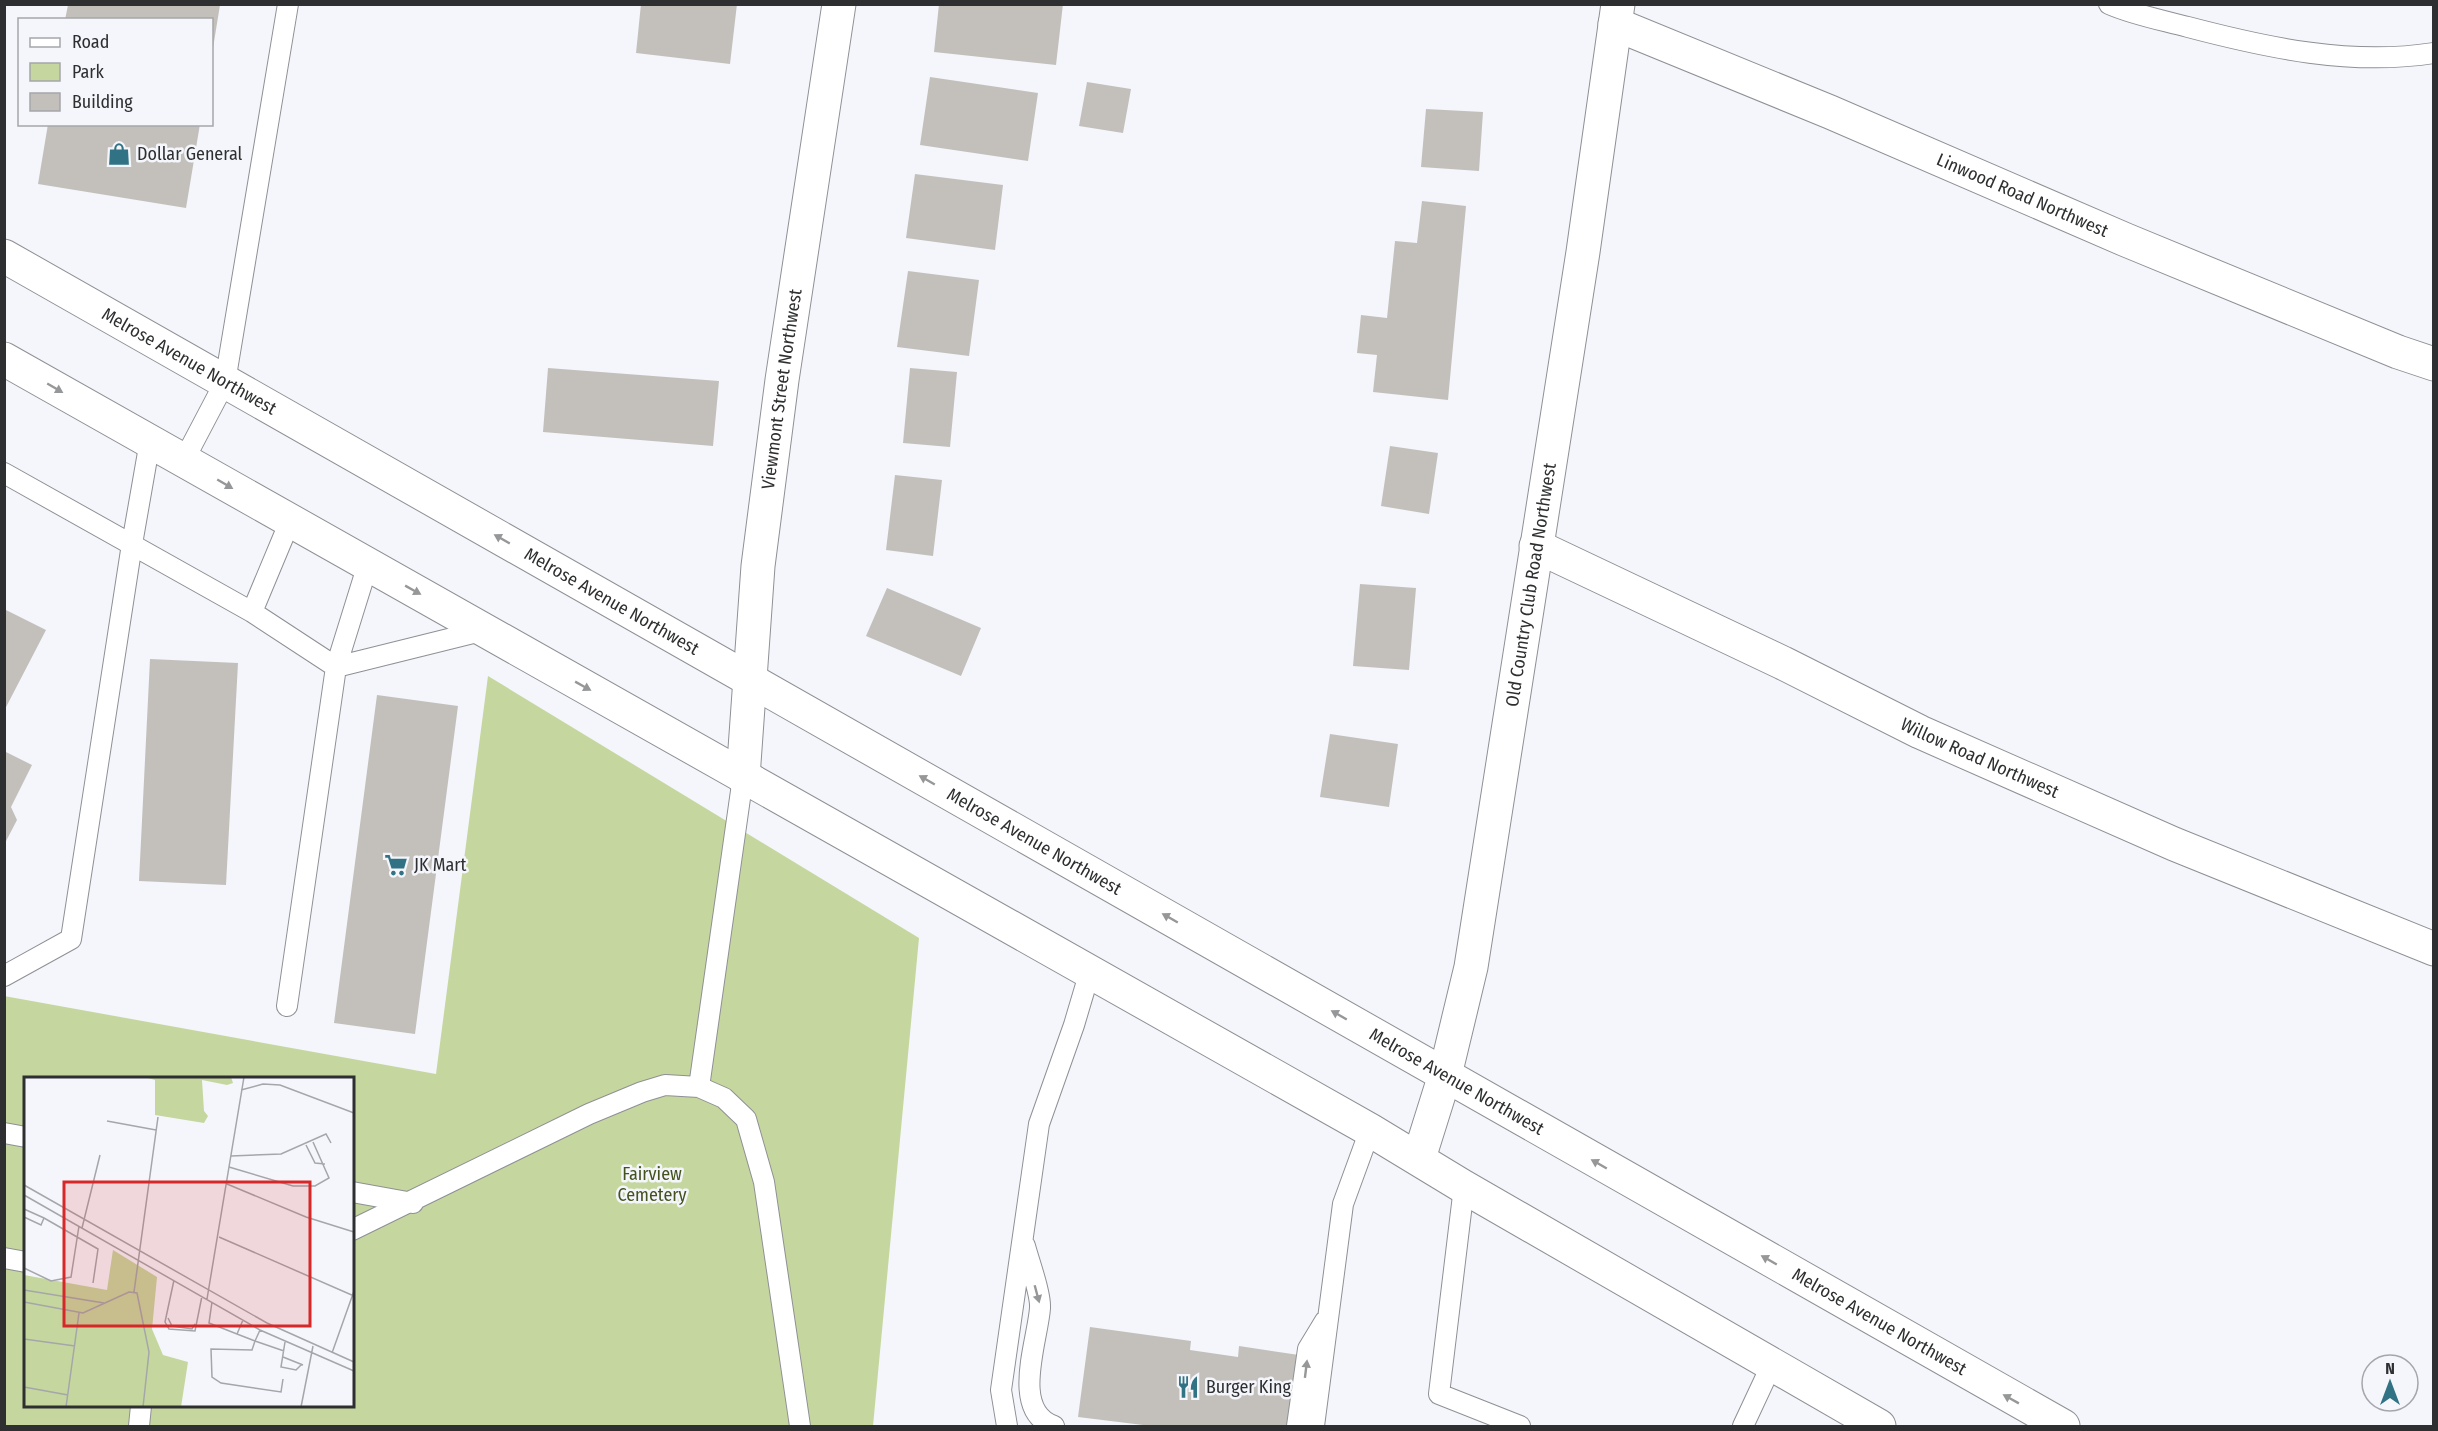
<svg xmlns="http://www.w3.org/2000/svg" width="2438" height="1431" viewBox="0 0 2438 1431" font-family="'Fira Sans Condensed',sans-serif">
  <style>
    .green { fill: #c5d79f; fill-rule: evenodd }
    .building { fill: #c3c0bc }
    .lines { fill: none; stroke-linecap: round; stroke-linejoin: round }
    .service-casing { stroke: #8e9094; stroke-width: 22 }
    .minor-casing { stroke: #8e9094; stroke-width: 35 }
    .primary-casing { stroke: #8e9094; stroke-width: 35 }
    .service { stroke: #fff; stroke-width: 20 }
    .minor { stroke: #fff; stroke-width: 33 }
    .primary { stroke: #fff; stroke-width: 33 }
    .oneway { fill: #969798 }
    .labels { text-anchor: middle; stroke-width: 5; stroke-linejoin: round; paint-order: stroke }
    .poi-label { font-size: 18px; fill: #2e2f30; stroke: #f4f6fb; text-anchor: start }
    .street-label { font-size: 18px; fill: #2e2f30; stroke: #f4f6fb }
    .park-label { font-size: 18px; fill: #44521e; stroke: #f4f6fb }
    .inset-road { fill: none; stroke: #a5a6aa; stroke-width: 1.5 }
    .view { fill: #d62828; fill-opacity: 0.15; stroke: #d62828; stroke-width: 3 }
    .inset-edge { fill: none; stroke: #2e2f30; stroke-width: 3 }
  </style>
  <rect width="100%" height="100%" fill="#f4f6fb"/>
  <!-- green -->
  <path class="green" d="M488,676L919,938L873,1426H5L4,996L436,1074ZM26,1078H352V1406H26Z"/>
  <!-- building -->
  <path class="building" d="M641,4H737L730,64L636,53Z
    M939,4H1063L1056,65L934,52Z
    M68,5H220L213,48L212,20H65Z
    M930,77L1038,93L1028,161L920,145Z
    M1087,82L1131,89L1123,133L1079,126Z
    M1426,109L1483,112L1479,171L1421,167Z
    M48,124H200L186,208L38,184Z
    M915,174L1003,185L995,250L906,238Z
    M1422,201L1466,206L1448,400L1373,392L1377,355L1357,353L1361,315L1387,318L1395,241L1417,243Z
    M908,271L979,280L969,356L897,347Z
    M548,368L719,381L713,446L543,432Z
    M910,368L957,372L950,447L903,443Z
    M1390,446L1438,453L1429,514L1381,506Z
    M895,475L942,480L933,556L886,550Z
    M1360,584L1416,588L1409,670L1353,666Z
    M887,588L981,628L961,676L866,636Z
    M4,609L46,630L4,711Z
    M150,659L238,663L226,885L139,881Z
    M377,695L458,706L415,1034L334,1023Z
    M1330,734L1398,744L1389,807L1320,797Z
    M4,751L32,765L11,807L17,820L4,845Z
    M1090,1327L1191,1341L1190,1350L1238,1357L1239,1346L1299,1355L1289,1426L1231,1425V1426H1151L1078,1417Z"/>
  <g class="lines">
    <!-- service casing -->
    <g class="service-casing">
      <path id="service" d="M2109,4C2134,15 2162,20 2188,27C2268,48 2351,66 2434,53
        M184,460L225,382L288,4
        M4,473L252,612L336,667L287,1006
        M252,612L290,521
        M336,667L485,630
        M336,667L368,564
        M4,976L71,939L132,544L150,441
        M699,1087L743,777
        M4,1133L26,1137
        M1464,1187L1439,1394L1520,1426
        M352,1192L413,1203
        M352,1230L589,1114L642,1092L665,1085L699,1087L724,1098L746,1119L764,1182L800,1426
        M1025,1246C1029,1261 1041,1294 1040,1308C1038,1340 1010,1411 1054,1426
        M4,1258L26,1262
        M139,1426L141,1406
        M1007,1426L1001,1390L1039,1124L1074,1025L1090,971
        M1297,1426L1308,1349L1325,1321
        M1314,1426L1343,1204L1370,1130
        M1743,1426L1772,1364"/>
    </g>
    <!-- minor casing -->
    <g class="minor-casing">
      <g id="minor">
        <path id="s1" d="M1615,24L1830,112L2126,240L2398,352L2434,364"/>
        <path id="s2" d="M1536,546L1783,663L1920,732L2174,844L2434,949"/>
        <path id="s3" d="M743,777L758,566L782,380L839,4"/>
        <path id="s4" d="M1419,1158L1445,1075L1471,967L1583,252L1618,4"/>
      </g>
    </g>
    <!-- primary casing -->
    <g class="primary-casing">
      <g id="primary">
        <path id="s5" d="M4,256L2063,1426"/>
        <path d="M4,359L1370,1130L1464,1187L1879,1426"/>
      </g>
    </g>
    <!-- service -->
    <use href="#service" class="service"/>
    <!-- minor -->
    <use href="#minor" class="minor"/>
    <!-- primary -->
    <use href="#primary" class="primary"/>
  </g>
  <!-- one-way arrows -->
  <defs><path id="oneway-solid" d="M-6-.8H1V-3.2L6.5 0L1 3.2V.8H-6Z" transform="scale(1.5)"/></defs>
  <g class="oneway">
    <use href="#oneway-solid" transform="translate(55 388) rotate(30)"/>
    <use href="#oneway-solid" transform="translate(225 484) rotate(30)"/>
    <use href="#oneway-solid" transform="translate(502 539) rotate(-150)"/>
    <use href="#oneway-solid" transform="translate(413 590) rotate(29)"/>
    <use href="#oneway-solid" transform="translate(583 686) rotate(29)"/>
    <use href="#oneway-solid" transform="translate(927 780) rotate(-150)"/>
    <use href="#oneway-solid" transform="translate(1170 918) rotate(-150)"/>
    <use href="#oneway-solid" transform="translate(1339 1015) rotate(-150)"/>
    <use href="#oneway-solid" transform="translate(1599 1164) rotate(-150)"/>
    <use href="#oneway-solid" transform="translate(1769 1260) rotate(-150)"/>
    <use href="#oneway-solid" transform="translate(1037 1294) rotate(75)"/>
    <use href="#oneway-solid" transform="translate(1306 1369) rotate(-83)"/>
    <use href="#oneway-solid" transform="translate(2011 1399) rotate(-151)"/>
  </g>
  <!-- icons -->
  <defs>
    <g id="shop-bare" transform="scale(1.8)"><path d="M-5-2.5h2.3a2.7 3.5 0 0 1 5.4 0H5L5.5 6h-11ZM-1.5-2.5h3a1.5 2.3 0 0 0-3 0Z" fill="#317385" stroke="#f4f6fb" stroke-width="2.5" paint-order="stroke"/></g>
    <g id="supermarket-bare" transform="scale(1.8)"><path d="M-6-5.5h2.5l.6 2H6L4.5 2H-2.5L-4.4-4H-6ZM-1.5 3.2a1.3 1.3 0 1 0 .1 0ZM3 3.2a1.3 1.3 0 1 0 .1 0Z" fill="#317385" stroke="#f4f6fb" stroke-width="2.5" paint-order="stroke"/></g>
    <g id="restaurant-bare" transform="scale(1.8)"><path d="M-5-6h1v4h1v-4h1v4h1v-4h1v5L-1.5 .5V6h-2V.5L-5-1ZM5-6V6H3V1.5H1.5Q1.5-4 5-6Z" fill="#317385" stroke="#f4f6fb" stroke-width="2.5" paint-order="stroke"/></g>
  </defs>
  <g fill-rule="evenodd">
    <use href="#shop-bare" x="119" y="154"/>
    <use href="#supermarket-bare" x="396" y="865"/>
    <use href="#restaurant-bare" x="1188" y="1387"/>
  </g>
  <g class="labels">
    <!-- poi labels -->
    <g class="poi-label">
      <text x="137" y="160">Dollar General</text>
      <text x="414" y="871">JK Mart</text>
      <text x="1206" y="1393">Burger King</text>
    </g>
    <!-- street labels -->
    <g class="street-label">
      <text dy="6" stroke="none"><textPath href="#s1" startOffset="442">Linwood Road Northwest</textPath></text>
      <text dy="6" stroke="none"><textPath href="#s5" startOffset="213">Melrose Avenue Northwest</textPath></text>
      <text dy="6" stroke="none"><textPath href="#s3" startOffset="390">Viewmont Street Northwest</textPath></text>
      <text dy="6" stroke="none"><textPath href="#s4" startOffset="585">Old Country Club Road Northwest</textPath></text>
      <text dy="6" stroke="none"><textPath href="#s5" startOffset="699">Melrose Avenue Northwest</textPath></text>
      <text dy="6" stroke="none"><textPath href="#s2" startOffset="492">Willow Road Northwest</textPath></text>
      <text dy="6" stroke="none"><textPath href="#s5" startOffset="1185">Melrose Avenue Northwest</textPath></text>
      <text dy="6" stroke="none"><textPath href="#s5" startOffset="1671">Melrose Avenue Northwest</textPath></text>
      <text dy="6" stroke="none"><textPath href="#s5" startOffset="2157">Melrose Avenue Northwest</textPath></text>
    </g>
    <!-- park labels -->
    <g class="park-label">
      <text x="652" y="1180">Fairview<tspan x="652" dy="21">Cemetery</tspan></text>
    </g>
  </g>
  <!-- overview -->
  <g transform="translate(24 1077)">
    <rect width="330" height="330" fill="#f4f6fb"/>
    <path d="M207,0L209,6L203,8L178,3L180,34L184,39L180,46L131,38V3L124,1ZM89,173L133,200L128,252L139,278L164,285L157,330H0V198L83,213Z" fill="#c5d79f"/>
    <path class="inset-road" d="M217,13L239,7L256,8L330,36M83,44L132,53M282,68L291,86L301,87M207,79L257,77L302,57L307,66M205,90L269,109H291L305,101L289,65M203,107L282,140L330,155M0,108L243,246L330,285M0,118L236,253L330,294M0,132L20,141L17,148L0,140M20,141L74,172L69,206M58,151L76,78M195,160L330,219M0,191L27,204L47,200L55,149M150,203L141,245L145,252L171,254L178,219M0,213L80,226M110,215L134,40M183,222L220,0M0,225L59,236L105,215L113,216L125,275L119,330M188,225L185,246L213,257L219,243M144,241L148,249L168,252L171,247M236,253L231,264L260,274M213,257L231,264L228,273L187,272L188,300L197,306L257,315L259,302M0,262L51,269M261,265L257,290L272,293L278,287M308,276L330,214M259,280L279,288M0,310L44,318M42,330L55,236M277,330L289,269"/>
    <path class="view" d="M40,105H286V249H40Z"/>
    <rect width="330" height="330" class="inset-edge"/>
  </g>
  <!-- border -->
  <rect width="2438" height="1431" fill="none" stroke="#2e2f30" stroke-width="12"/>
  <!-- legend -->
  <rect x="18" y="18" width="195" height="108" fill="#f4f6fb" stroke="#a5a6aa" stroke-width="1.5"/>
  <rect x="30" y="38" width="30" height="9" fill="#ffffff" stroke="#a5a6aa" stroke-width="1.5"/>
  <text x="72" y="48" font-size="18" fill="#2e2f30">Road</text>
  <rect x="30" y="63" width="30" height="18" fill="#c5d79f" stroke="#a5a6aa" stroke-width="1.5"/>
  <text x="72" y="78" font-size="18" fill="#2e2f30">Park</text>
  <rect x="30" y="93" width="30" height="18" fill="#c3c0bc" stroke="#a5a6aa" stroke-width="1.5"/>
  <text x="72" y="108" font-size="18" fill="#2e2f30">Building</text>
  <!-- north arrow -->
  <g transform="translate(2390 1383)"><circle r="28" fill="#f4f6fb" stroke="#a5a6aa" stroke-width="1.5"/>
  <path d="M0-4.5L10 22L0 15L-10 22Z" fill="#317385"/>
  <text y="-9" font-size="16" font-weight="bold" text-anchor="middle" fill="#2e2f30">N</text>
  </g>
</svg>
